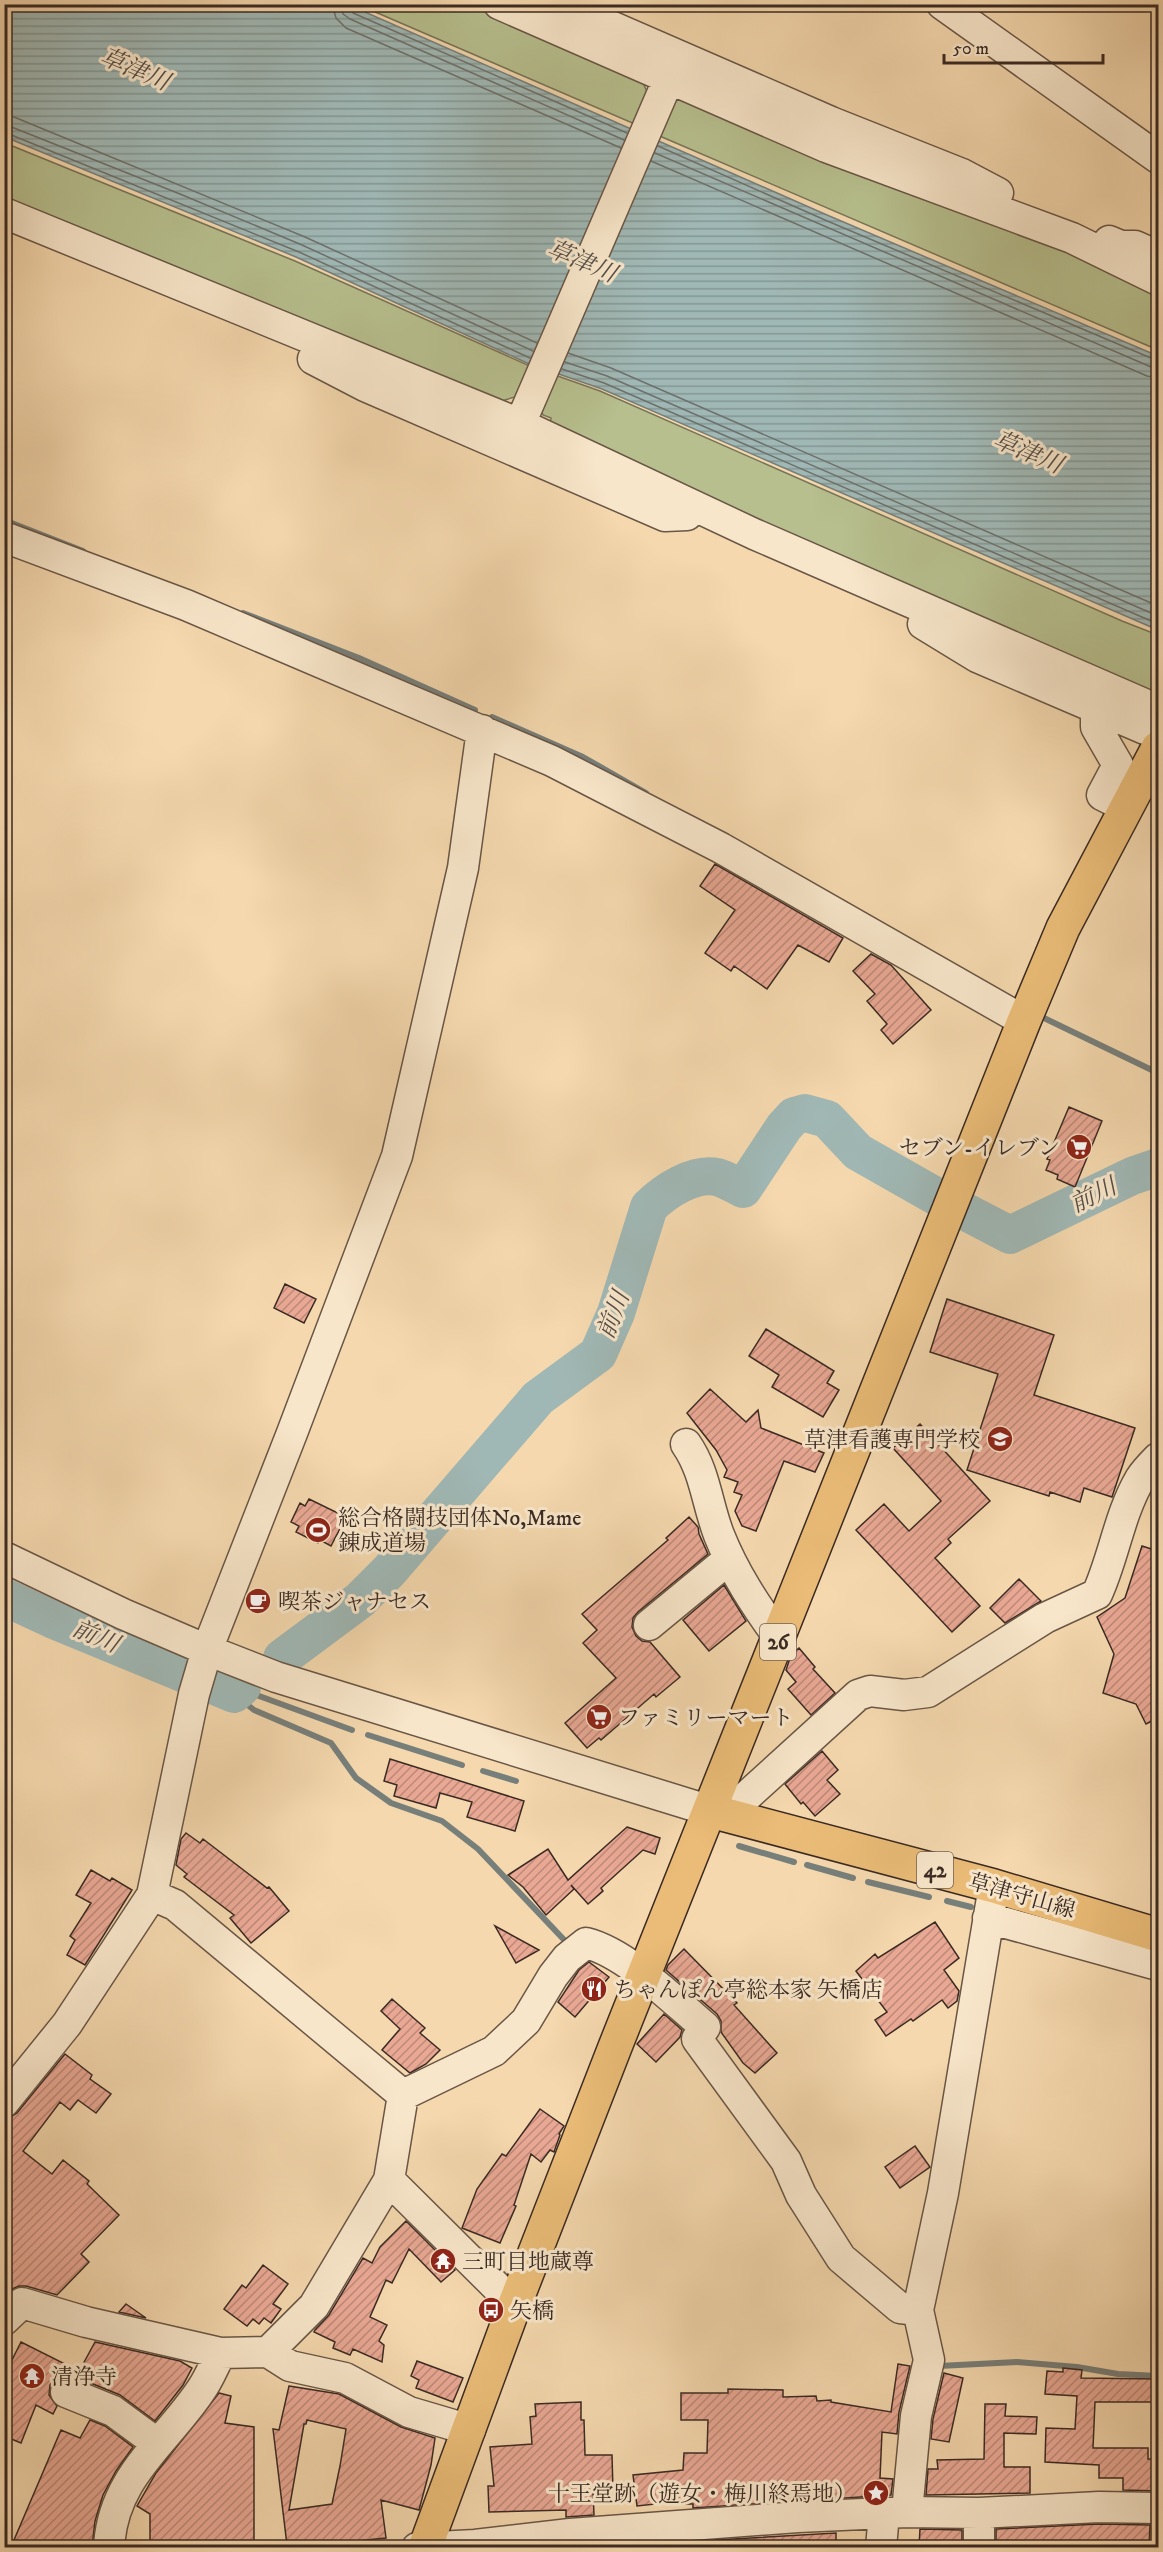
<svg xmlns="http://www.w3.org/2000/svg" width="1163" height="2552" viewBox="0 0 1163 2552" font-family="'IM FELL DW Pica','Noto Serif JP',serif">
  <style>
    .grass { fill: #b7bf8e; stroke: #787458; stroke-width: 1.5 }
    .water { fill: url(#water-rules); stroke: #777f7b; stroke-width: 1.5 }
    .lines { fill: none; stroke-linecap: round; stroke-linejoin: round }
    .shore { stroke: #6d716c; stroke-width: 1.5 }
    .stream { stroke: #777f7b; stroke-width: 6 }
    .river { stroke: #a0b8b5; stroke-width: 38 }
    .building { fill: url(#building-hatch); stroke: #3a2a23; stroke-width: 1.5; fill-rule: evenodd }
    .minor-casing { stroke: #695646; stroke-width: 33 }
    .major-casing { stroke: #3a2a23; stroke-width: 36 }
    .minor { stroke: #f8e6ca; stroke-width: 30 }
    .major { stroke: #eabc77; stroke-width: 33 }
    .labels { text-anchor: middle; stroke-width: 6; stroke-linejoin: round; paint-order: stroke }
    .shield { fill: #f8e6ca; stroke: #736255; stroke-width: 1.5 }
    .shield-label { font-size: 21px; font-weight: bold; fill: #3a2a23 }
    .poi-label { font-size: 22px; fill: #3a2a23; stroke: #f8e6ca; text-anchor: start }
    .street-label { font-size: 22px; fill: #3a2a23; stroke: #f8e6ca }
    .water-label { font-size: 24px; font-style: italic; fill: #544e48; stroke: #f8e6ca }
  </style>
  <defs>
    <pattern id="water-rules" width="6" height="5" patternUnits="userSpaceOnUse" patternTransform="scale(1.5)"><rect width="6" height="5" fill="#a0b8b5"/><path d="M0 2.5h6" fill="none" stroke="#839693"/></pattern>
    <pattern id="building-hatch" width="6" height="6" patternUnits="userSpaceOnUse" patternTransform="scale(1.5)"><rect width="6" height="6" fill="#e9a894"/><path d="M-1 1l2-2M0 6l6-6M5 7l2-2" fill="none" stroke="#be8978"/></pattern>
  </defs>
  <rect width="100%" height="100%" fill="#f5d8ae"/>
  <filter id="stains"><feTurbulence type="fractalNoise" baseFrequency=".00333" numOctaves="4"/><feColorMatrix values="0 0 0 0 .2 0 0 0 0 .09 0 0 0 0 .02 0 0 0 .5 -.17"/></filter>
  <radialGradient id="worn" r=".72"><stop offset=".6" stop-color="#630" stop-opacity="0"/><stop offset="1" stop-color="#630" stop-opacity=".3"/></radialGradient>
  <!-- grass -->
  <path class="grass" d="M359,5H475L648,78L644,85L648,94L637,125Z
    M681,92L912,185L1158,290V350L655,134L669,104L676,100Z
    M5,143L295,261L532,367L518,396L505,400L500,406L5,204Z
    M552,374L600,391L1122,621L1158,635V687L1153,698L549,427L551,418L543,415L539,406Z"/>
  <!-- water -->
  <path class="water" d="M5,5H349L827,215L1158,356V630L602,389L527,363L296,257L5,137Z"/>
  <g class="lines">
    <!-- shore -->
    <path class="shore" d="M332,4L336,18L346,28L621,148
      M342,4L343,14L350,19L624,140
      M349,4L353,13L627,133
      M4,115L14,117L305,237L537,343
      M4,124L180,194L302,245L533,351
      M4,132L299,252L530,358
      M658,146L825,220L1158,361
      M655,153L1151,367L1158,369
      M651,161L1147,376L1158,378
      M568,353L611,368L1158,606
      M565,362L607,376L1158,616
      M562,369L604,383L1158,624"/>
    <!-- stream -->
    <path class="stream" d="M4,520L83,551
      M243,613L359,658L475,710
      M492,717L583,757L646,793
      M1044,1018L1158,1073
      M240,1689L352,1730
      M234,1694L254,1710L331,1743L356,1778L391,1803L442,1821L478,1849L569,1945
      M368,1735L462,1765
      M483,1771L516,1781
      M739,1846L794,1862
      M807,1865L853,1878
      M868,1882L929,1897
      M947,1901L971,1907
      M939,2366L1017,2362L1077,2367L1118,2374L1158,2376"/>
    <!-- river -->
    <path class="river" d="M964,1211L1010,1235L1132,1176L1158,1167
      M4,1597L56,1621L187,1675
      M282,1658L360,1600L389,1571L538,1398L598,1354L616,1313L649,1207C665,1191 694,1172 717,1177C725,1179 735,1185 743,1189L784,1127L794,1116L805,1113L827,1119L858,1152L939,1198
      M210,1684L234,1694L242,1687"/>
  </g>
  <!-- building -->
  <path class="building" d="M715,864L843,938L829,962L798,945L767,989L734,966L731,971L705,953L735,910L700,886Z
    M871,954L891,965L931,1010L893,1044L881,1030L887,1024L867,1001L875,994L853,971Z
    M1069,1107L1102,1121L1075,1187L1057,1179L1058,1175L1046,1170L1050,1160L1047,1159Z
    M285,1284L316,1299L304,1323L274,1308Z
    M947,1299L1054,1335L1034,1395L1135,1428L1112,1497L1084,1488L1080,1502L1050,1492L1049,1496L967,1470L998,1374L930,1352Z
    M766,1329L834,1371L827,1383L839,1390L823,1417L772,1387L779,1375L749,1356Z
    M710,1389L746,1422L758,1410L761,1428L824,1453L815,1472L784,1461L756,1531L742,1526L735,1511L742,1495L734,1492L738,1482L724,1477L727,1470L716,1450L687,1413Z
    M920,1424L990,1501L948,1539L951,1543L935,1558L980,1606L952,1632L856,1530L884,1504L909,1531L941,1501L893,1448Z
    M309,1499L346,1517L331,1546L320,1540L318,1543L296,1532L299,1526L291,1522L300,1503L305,1506Z
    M689,1517L698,1527L699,1534L708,1554L638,1612L633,1618L632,1627L636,1636L642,1641L650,1642L680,1677L656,1697L654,1694L601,1740L599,1738L587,1748L565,1723L616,1678L583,1643L597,1630L582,1614L668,1540L666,1538Z
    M1142,1546L1158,1551V1718L1146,1724L1136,1704L1103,1693L1114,1654L1097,1617L1125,1598Z
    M1019,1579L1041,1601L1005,1623L990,1608Z
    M724,1585L746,1621L709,1651L683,1620Z
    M799,1648L815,1667L813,1669L835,1693L811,1715L788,1689L796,1682L786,1670L791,1655Z
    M822,1751L838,1770L827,1780L840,1794L815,1816L803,1802L801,1804L785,1784Z
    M390,1759L524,1801L515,1831L467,1817L472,1802L440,1793L436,1808L394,1796L397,1785L384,1781Z
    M627,1827L660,1838L655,1854L643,1850L601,1888L603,1891L588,1904L571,1885L574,1889L546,1915L523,1887L508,1875L548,1849L568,1880Z
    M186,1833L200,1843L203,1839L267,1888L269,1887L289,1911L251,1943L230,1918L234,1915L184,1877L187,1874L176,1865L181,1839Z
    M91,1870L110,1881L112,1878L132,1890L85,1965L67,1955L75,1940L70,1936L91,1903L76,1895Z
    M935,1922L959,1958L944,1970L959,1991L957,2001L948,2008L942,2000L913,2021L911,2019L886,2036L875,2020L887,2012L856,1971L875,1954L878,1958Z
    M495,1926L539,1950L516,1963Z
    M684,1949L737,2003L734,2005L777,2053L755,2073L743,2063L721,2032V2021L717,2014L666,1970L668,1965Z
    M589,1962L609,1977L575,2017L558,2002L579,1970Z
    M392,1999L425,2028L420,2033L440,2050L426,2064L410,2073L382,2050L400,2029L381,2011Z
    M664,2014L682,2030L680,2037L656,2062L637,2044Z
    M65,2054L92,2075L90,2079L111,2094L96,2113L78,2100L70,2110L60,2102L23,2151L52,2174L63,2160L89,2181L87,2184L119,2215L81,2254L89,2262L57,2295L26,2286H19L12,2289L4,2288V2121L17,2113Z
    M540,2109L564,2126L559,2134L560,2135L554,2152L550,2150L541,2162L531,2154L514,2205L516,2206L500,2243L462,2228L477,2189L502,2154L506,2156Z
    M915,2146L930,2167L900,2188L885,2167Z
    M406,2221L455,2270L441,2282L409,2249L392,2283L386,2280L370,2317L387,2325L379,2341L384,2345L382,2362L353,2349L350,2355L333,2348L335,2342L314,2332L315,2330L329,2315L363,2258L372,2263L380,2247Z
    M263,2265L288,2284L273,2304L281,2309L271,2323L264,2318L259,2324L253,2319L247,2326L224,2309L242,2285L246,2288Z
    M126,2304L146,2318L119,2312Z
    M21,2342L75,2369L72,2376L64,2375L56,2378L50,2385L49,2395L57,2406L53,2414L36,2405L21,2443L4,2436V2376Z
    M95,2342L180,2361L192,2368L183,2385L155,2421L120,2395L76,2377Z
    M417,2361L463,2378L453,2402L416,2388L419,2380L411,2376Z
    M898,2364L910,2366L899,2412L897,2434L882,2432L880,2478L893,2479L891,2495L693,2508V2504H682L683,2501L637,2506L633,2475L683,2470L684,2453H707L708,2420H681V2393H728V2389L783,2390V2397L816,2396L817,2401L831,2400V2402L891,2412Z
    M1063,2368L1082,2370L1081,2378L1158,2379V2400L1154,2402H1095L1093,2448H1148V2459H1158V2491L1123,2490V2478H1099V2465L1045,2462L1046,2428L1075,2429L1077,2396L1045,2394L1047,2371L1063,2372Z
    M944,2373L963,2378L949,2442L931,2439L933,2419Z
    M289,2386L339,2394L401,2427L435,2438L431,2465L419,2510L381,2500L386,2538L295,2547L293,2545H287L273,2429L279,2430ZM307,2420L346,2429L340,2466L332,2504L289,2510L304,2424H306Z
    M219,2393L231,2396L225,2423L254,2427V2547H150V2514L137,2506L156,2473Z
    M581,2402V2420H584L585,2455H612L613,2490L593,2491L594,2515L566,2517V2510L489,2512L488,2486H494L490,2447L532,2444L530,2417L536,2416L535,2404Z
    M985,2404H1006L1005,2416L1037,2417L1036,2434L1004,2433V2467H1030V2493L926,2495L928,2469H938L937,2460L984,2459Z
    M90,2420L105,2426L133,2447L116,2471L103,2495L95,2521L92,2547H11L61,2430L80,2438Z
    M1099,2524L1150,2525L1149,2547H996V2529Z
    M920,2529L962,2530V2547H919Z
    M836,2533V2547H716L715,2540Z"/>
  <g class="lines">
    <!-- minor casing -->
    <g class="minor-casing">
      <path id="minor" d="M499,4L826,147L1072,238L1158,280
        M560,4L831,122L962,174L998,193
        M942,4L1158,158
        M4,213L520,424L754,534L1158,710
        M1109,241L1121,246H1135L1158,256
        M313,359L365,386L665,516L687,515
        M520,424L669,78
        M4,537L186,605L552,761L721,848L1024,1021
        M923,624L977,657L1145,729
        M1096,708V727L1118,765L1102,795L1126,807
        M686,1444C705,1471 707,1504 719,1535C734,1573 756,1606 780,1639
        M4,1557L123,1614L207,1650L276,1677L711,1811
        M649,1625L729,1559
        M726,1815L858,1695L870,1691L904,1695L928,1692L1045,1618L1097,1594C1114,1557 1119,1515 1140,1479C1145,1471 1152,1464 1158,1458
        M988,1918L1158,1965
        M403,2095L494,2051L526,2021L553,1976L567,1958L586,1943C626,1953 673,2000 705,2027L697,2039L786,2161L801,2195L841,2258L900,2308L918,2310
        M4,2102L67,2024L152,1895L194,1694L207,1650L292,1433L397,1156L463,868L482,730
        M389,2180L515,2305
        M4,2320L22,2303L86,2322L221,2353
        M268,2352L290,2366L345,2378L409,2412L470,2430
        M66,2392L113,2411L158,2444
        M907,2512L916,2416L929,2360L918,2310L943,2193L994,1886
        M109,2548C112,2477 165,2444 201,2390C209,2379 214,2365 221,2353L268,2352L314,2306L389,2180L403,2095L175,1905L152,1895
        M417,2548L475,2545L570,2534L798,2517L907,2512L979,2513L1099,2507L1158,2508
        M881,2548L884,2513
        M979,2548V2513"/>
    </g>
    <!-- major casing -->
    <g class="major-casing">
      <path id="major" d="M711,1811L994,1886L1158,1935
        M425,2548L513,2309L615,2047L1024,1021L1063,928L1158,748"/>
    </g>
    <!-- minor -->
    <use href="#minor" class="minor"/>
    <!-- major -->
    <use href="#major" class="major"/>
  </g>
  <!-- icons -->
  <defs>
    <g id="supermarket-disc" transform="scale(1.35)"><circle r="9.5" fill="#8f2418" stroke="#f8e6ca"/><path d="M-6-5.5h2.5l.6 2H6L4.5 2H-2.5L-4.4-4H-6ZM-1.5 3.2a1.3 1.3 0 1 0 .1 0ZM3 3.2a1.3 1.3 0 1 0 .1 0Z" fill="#fff"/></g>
    <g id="school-disc" transform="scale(1.35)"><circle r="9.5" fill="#8f2418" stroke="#f8e6ca"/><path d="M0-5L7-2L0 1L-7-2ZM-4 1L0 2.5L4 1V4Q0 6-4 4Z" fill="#fff"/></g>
    <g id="stadium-disc" transform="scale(1.35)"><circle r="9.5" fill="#8f2418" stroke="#f8e6ca"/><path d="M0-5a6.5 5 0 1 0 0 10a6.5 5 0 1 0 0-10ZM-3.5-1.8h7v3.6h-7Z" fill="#fff"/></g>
    <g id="cafe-disc" transform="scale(1.35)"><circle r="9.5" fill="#8f2418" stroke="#f8e6ca"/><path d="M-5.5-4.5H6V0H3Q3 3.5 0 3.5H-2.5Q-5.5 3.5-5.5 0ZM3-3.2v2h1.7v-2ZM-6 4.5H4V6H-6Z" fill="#fff"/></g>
    <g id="restaurant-disc" transform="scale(1.35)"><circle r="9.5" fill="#8f2418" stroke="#f8e6ca"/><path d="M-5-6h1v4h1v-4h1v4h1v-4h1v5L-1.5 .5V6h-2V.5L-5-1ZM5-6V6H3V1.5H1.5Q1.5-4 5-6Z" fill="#fff"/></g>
    <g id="temple-disc" transform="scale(1.35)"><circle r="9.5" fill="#8f2418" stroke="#f8e6ca"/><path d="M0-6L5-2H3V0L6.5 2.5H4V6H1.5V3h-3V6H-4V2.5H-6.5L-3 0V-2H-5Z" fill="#fff"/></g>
    <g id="bus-disc" transform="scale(1.35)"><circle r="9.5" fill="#8f2418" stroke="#f8e6ca"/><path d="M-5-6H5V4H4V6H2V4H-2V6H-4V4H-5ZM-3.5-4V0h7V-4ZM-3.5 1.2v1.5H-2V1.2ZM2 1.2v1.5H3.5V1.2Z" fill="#fff"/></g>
    <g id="sight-disc" transform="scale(1.35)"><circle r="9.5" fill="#8f2418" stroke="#f8e6ca"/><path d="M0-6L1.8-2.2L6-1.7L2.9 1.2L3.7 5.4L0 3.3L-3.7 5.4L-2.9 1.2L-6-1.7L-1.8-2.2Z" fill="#fff"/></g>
  </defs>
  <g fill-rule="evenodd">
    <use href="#supermarket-disc" x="1079" y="1147"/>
    <use href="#school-disc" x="1000" y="1439"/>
    <use href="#stadium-disc" x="318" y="1530"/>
    <use href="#cafe-disc" x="258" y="1601"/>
    <use href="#supermarket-disc" x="599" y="1717"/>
    <use href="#restaurant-disc" x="594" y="1989"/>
    <use href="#temple-disc" x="443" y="2261"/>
    <use href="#bus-disc" x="491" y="2310"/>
    <use href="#temple-disc" x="32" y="2376"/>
    <use href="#sight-disc" x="876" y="2493"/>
  </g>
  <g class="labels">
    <!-- shield labels -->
    <g class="shield">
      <rect x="760" y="1624" width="36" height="36" rx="4.5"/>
      <rect x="917" y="1852" width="36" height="36" rx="4.5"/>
    </g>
    <g class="shield-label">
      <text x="778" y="1649">26</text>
      <text x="935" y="1877">42</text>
    </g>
    <!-- poi labels -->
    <g class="poi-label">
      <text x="1060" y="1155" text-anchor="end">セブン-イレブン</text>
      <text x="980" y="1447" text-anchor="end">草津看護専門学校</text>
      <text x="338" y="1525">総合格闘技団体No,Mame<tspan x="338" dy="25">錬成道場</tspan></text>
      <text x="278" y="1609">喫茶ジャナセス</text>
      <text x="618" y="1725">ファミリーマート</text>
      <text x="614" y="1997">ちゃんぽん亭総本家 矢橋店</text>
      <text x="462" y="2269">三町目地蔵尊</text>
      <text x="510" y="2318">矢橋</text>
      <text x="51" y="2384">清浄寺</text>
      <text x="856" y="2501" text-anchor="end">十王堂跡（遊女・梅川終焉地）</text>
    </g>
    <!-- street labels -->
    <g class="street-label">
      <text transform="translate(1022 1895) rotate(16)" y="8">草津守山線</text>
    </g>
    <!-- water labels -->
    <g class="water-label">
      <text transform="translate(135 69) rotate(23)" y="8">草津川</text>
      <text transform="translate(582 261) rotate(23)" y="8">草津川</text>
      <text transform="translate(1028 452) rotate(23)" y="8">草津川</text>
      <text transform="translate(1093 1195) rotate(-26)" y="8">前川</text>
      <text transform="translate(613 1315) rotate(-69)" y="8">前川</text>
      <text transform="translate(96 1636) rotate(23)" y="8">前川</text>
    </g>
  </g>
  <!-- margin -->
  <rect width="1163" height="2552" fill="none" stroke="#f5d8ae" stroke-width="24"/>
  <rect x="6" y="6" width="1151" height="2540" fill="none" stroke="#3a2a23" stroke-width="3"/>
  <rect x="12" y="12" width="1139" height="2528" fill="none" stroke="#3a2a23" stroke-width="1.5"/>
  <!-- scale -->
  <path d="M944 54v9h159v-9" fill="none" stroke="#3a2a23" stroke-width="3"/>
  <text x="953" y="54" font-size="18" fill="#3a2a23" stroke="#f8e6ca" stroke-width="4.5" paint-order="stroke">50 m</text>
  <rect width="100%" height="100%" filter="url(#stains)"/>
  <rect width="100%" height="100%" fill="url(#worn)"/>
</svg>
